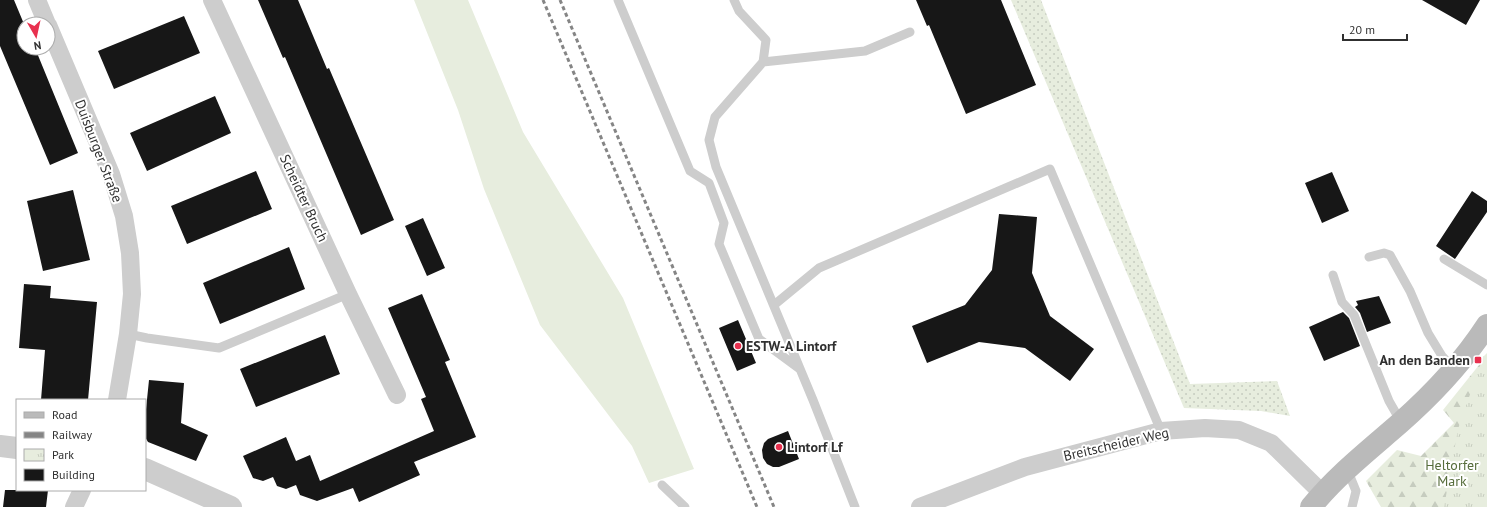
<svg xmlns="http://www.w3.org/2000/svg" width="1487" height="507" viewBox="0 0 1487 507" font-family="'PT Sans',sans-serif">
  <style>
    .grass { fill: url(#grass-dots) }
    .forest { fill: url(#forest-firs) }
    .park { fill: url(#park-tufts) }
    .garden { fill: #e7edde }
    .building { fill: #171717 }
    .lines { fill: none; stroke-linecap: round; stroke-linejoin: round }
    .service { stroke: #cdcdcd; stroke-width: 9 }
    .minor { stroke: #cdcdcd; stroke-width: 18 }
    .tertiary { stroke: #cdcdcd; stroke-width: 22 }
    .secondary { stroke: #bababa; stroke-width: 22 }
    .rail { stroke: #858585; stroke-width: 3; stroke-dasharray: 4 3; stroke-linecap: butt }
    .poi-dot { fill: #e8314f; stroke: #fff; stroke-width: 1.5 }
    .labels { text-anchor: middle; stroke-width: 4; stroke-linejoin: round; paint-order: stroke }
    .street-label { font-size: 14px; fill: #303030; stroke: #fff }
    .poi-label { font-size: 14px; font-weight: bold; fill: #303030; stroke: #fff; text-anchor: start }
    .park-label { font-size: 14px; fill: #576d3c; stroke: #fff }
  </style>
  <defs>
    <pattern id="grass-dots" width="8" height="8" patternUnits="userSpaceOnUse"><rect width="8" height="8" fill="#e7edde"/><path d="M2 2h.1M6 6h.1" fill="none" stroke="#c6ccbf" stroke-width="1.8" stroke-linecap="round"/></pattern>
    <pattern id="forest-firs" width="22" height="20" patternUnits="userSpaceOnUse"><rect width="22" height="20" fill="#e7edde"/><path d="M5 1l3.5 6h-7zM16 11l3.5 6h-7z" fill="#c6ccbf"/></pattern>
    <pattern id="park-tufts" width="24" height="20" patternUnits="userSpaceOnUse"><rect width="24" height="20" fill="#e7edde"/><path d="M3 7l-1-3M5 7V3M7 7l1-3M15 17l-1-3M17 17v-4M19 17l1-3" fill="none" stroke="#c6ccbf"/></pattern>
  </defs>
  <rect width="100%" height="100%" fill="#fff"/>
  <!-- grass -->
  <path class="grass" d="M1011,0H1041L1190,384L1277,381L1290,416L1261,411L1184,408Z"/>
  <!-- forest -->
  <path class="forest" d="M1487,355V507H1381L1366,481L1397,450L1421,456L1454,423L1443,410Z"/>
  <!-- park -->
  <path class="park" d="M1487,353V507H1444L1458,429L1483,357Z"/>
  <!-- garden -->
  <path class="garden" d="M414,0H468L523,132L623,298L694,469L649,483L632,446L540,325L484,189L458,110Z"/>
  <!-- building -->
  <path class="building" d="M0,0H14L24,24V48H35L78,153L50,165L0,46Z
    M258,0H298L327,69L329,68L394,220L361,235L285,57L283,58Z
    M916,0H1001L1036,85L966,114L929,25L927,26Z
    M1422,0H1480L1466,25Z
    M184,16L200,53L114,89L98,51Z
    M215,96L231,133L147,171L130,133Z
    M256,171L272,209L187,244L171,206Z
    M1332,172L1349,211L1322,223L1305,183Z
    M73,190L90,260L43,271L27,201Z
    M1472,191L1487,201V212L1455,259L1436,246Z
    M999,214L1037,217L1032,273L1050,316L1094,349L1070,381L1025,348L979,342L927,363L912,326L965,305L992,270Z
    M423,218L445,268L427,276L405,226Z
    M289,247L305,289L220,324L203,283Z
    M24,284L51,286L50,298L97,302L88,400H41L45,350L19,348Z
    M422,294L450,360L445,362L476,437L414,462L420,475L359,502L353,488L317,501L300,495L296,485L286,489L277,486L273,477L263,481L253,478L243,456L286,437L296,461L310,455L320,481L434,431L421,399L426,397L388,308Z
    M1379,296L1391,323L1367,332L1360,313L1355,307L1358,305L1356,301Z
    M1343,312L1349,318L1360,346L1324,361L1309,327Z
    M738,320L756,363L737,371L719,328Z
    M325,335L340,374L256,407L240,369Z
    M149,380L184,383L181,423L208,435L196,461L148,442L145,437V419Z
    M788,431L799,459L779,467H773L767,464L763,458L762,450L764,443L768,439Z
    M5,490H48L46,507H3Z"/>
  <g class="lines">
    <!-- service -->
    <path class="service" d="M618,0L690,171L709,183L724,223L719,244L759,339L800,369
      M734,0L739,11L766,40L763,62
      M1369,257L1384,253L1390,255L1410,291L1428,333L1442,356L1454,369
      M1444,259L1487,285
      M1333,275L1342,302L1354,315L1389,401L1401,422
      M774,305L819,268L1050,169L1161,431
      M128,334L147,338L219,348L348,294
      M1347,469L1356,491L1352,507
      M662,485L685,507
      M855,507L813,400L716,167L709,140L715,117L763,62L865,51L910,32"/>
    <!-- minor -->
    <path class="minor" d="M37,0L47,24
      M212,0L348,294L397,395
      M48,25L111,174L124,216L130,253L132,294L128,334L117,400
      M74,507L82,490
      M920,507L1025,467L1161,431L1205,428L1239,430L1271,443L1322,493"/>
    <!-- tertiary -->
    <path class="tertiary" d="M0,446L17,448
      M145,469L231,507"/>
    <!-- secondary -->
    <path class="secondary" d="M1311,507C1337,475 1369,450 1400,423C1433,394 1463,362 1487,325"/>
    <!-- rail -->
    <path class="rail" d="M543,0L757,507
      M560,0L774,507"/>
  </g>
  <!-- markers -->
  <g class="poi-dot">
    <circle cx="738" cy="346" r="4"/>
    <rect x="1474" y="356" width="8" height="8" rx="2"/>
    <circle cx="779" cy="447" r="4"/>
  </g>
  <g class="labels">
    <!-- street labels -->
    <g class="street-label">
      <text transform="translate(99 151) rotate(69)" y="5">Duisburger Straße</text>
      <text transform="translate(304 198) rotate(65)" y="5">Scheidter Bruch</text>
      <text transform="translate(1116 444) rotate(-13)" y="5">Breitscheider Weg</text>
    </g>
    <!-- poi labels -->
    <g class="poi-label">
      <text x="746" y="351">ESTW-A Lintorf</text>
      <text x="1470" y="365" text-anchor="end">An den Banden</text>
      <text x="787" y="452">Lintorf Lf</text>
    </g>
    <!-- park labels -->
    <g class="park-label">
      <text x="1452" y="470">Heltorfer<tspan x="1452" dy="16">Mark</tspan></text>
    </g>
  </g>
  <!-- legend -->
  <rect x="16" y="399" width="130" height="92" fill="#ffffff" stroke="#acacac"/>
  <rect x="24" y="412" width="20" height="6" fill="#bababa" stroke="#acacac"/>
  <text x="52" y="419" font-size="12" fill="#303030">Road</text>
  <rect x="24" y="432" width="20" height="6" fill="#858585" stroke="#acacac"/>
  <text x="52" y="439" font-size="12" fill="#303030">Railway</text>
  <rect x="24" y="449" width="20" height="12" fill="url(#park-tufts)" stroke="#acacac"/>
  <text x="52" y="459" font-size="12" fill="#303030">Park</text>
  <rect x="24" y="469" width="20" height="12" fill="#171717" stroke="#acacac"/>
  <text x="52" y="479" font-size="12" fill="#303030">Building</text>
  <!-- north arrow -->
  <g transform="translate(36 36) rotate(171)"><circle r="19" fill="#ffffff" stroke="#acacac"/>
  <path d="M0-3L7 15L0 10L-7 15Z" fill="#e8314f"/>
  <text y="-6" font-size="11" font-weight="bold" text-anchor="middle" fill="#303030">N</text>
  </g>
  <!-- scale -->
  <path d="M1343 34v6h64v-6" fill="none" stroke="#303030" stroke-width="2"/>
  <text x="1349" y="34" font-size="12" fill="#303030" stroke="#ffffff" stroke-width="3" paint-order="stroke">20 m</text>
</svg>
